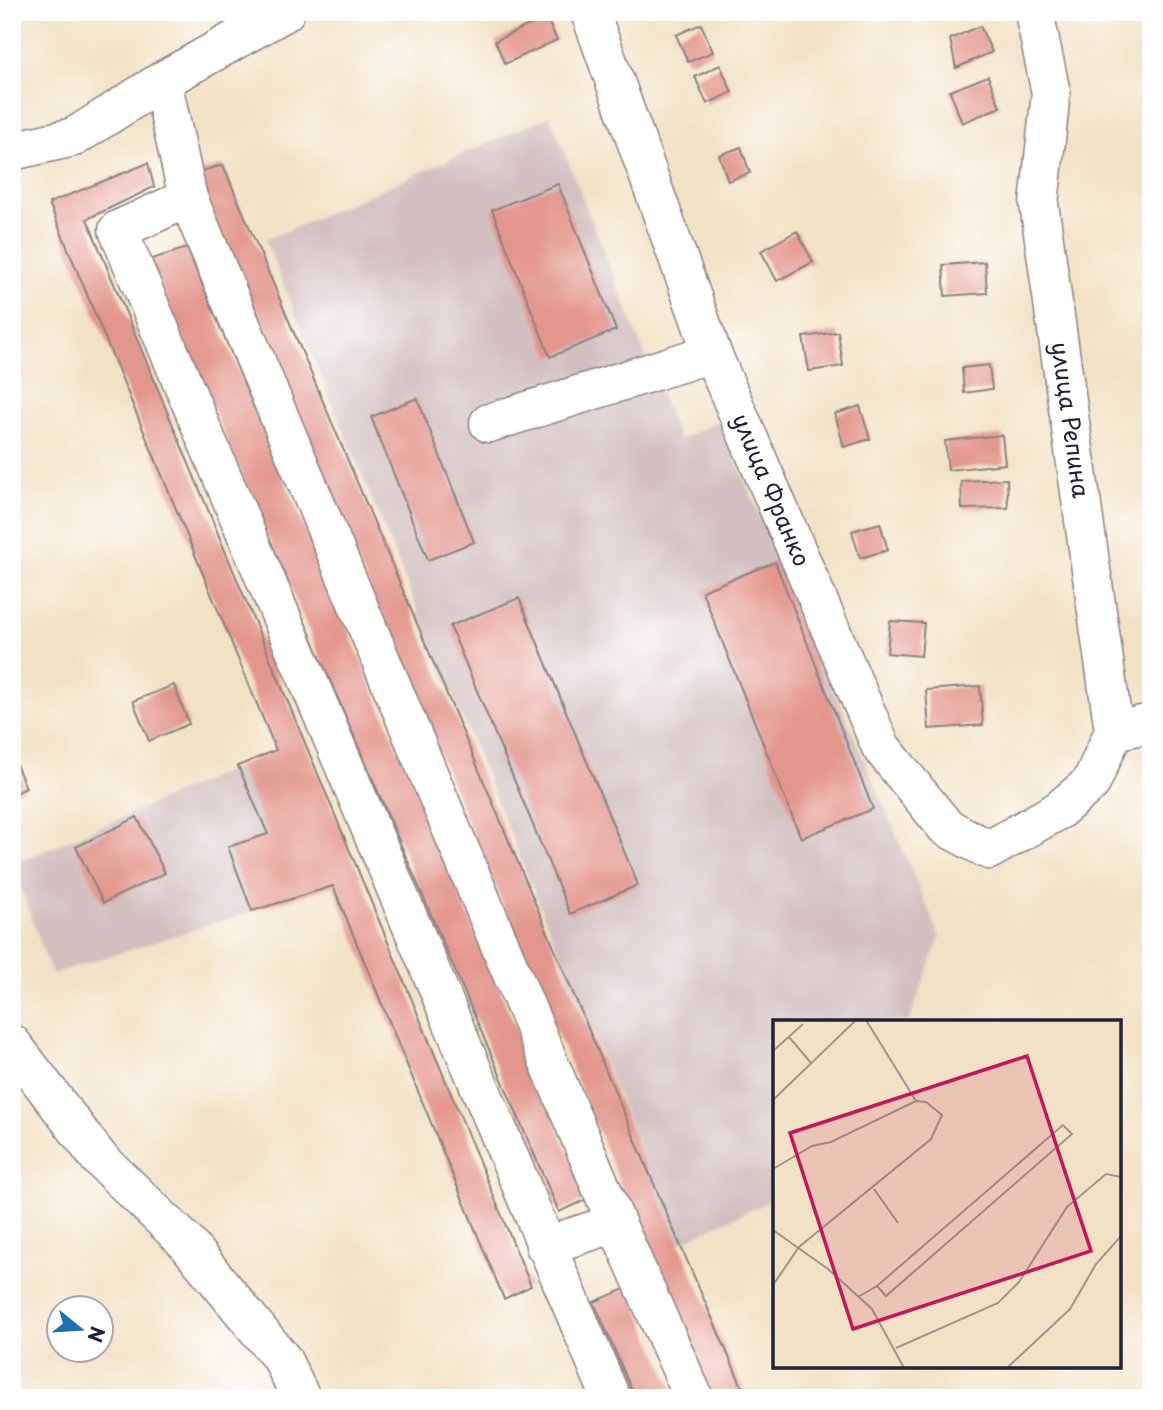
<svg xmlns="http://www.w3.org/2000/svg" width="1163" height="1410" viewBox="0 0 1163 1410" font-family="'Playpen Sans',sans-serif">
  <style>
    .industrial { fill: #d2bfc0 }
    .building { fill: #e3968c }
    .lines { fill: none; stroke-linecap: round; stroke-linejoin: round }
    .minor-casing { stroke: #8a8280; stroke-width: 41 }
    .minor { stroke: #fff; stroke-width: 38 }
    .labels { text-anchor: middle; stroke-width: 5; stroke-linejoin: round; paint-order: stroke }
    .street-label { font-size: 23px; fill: #22223b; stroke: #fff }
    .inset-road { fill: none; stroke: #9f958e; stroke-width: 2 }
    .view { fill: #c2185b; fill-opacity: 0.15; stroke: #c2185b; stroke-width: 3.5 }
    .inset-edge { fill: none; stroke: #22223b; stroke-width: 3.5 }
  </style>
  <rect width="100%" height="100%" fill="#fff"/>
  <filter id="ink" filterUnits="userSpaceOnUse"><feTurbulence type="fractalNoise" baseFrequency=".0143" numOctaves="2"/><feDisplacementMap in="SourceGraphic" scale="14" xChannelSelector="R" yChannelSelector="G"/><feConvolveMatrix kernelMatrix="1 2 1 2 8 2 1 2 1" color-interpolation-filters="sRGB"/></filter>
  <filter id="wash" filterUnits="userSpaceOnUse"><feTurbulence type="fractalNoise" baseFrequency=".00686" numOctaves="4" result="noise"/><feDisplacementMap in="SourceGraphic" scale="28" xChannelSelector="R" yChannelSelector="G"/><feGaussianBlur stdDeviation="1.57" result="paint"/><feColorMatrix in="noise" values="0 0 0 0 0 0 0 0 0 0 0 0 0 0 0 0 0 1.4 0 .05"/><feComposite in="paint" operator="in"/></filter>
  <g filter="url(#wash)">
    <rect width="100%" height="100%" fill="#f2e2c5"/>
    <!-- industrial -->
    <path class="industrial" d="M550,116L679,440L719,421L940,937L909,1021H774V1199L679,1243L265,240Z
      M276,750L333,886L52,974L12,865Z"/>
    <g id="blocks">
      <!-- building -->
      <path class="building" d="M546,17L557,40L505,64L495,41Z
        M701,24L713,52L688,62L676,35Z
        M980,26L992,52L956,68L950,39Z
        M720,65L732,92L707,104L695,77Z
        M988,76L1000,107L962,123L950,91Z
        M741,147L750,173L728,181L719,155Z
        M148,163L154,187L87,219L531,1286L504,1299L333,886L252,911L228,847L268,834L238,766L276,750L49,203Z
        M223,165L665,1210L747,1398H711L636,1221L194,173Z
        M558,184L616,330L550,357L492,210Z
        M797,231L813,262L777,281L761,251Z
        M187,248L588,1199L559,1212L149,260Z
        M985,262L987,293L945,296L943,265Z
        M838,332L843,366L809,371L803,337Z
        M989,365L992,389L964,393L962,368Z
        M417,398L474,542L428,560L371,417Z
        M860,406L870,439L844,447L835,414Z
        M1002,435L1005,464L948,470L945,441Z
        M1007,479L1008,508L962,509L961,481Z
        M880,523L888,550L860,558L852,531Z
        M775,562L873,809L801,838L702,591Z
        M519,598L638,885L570,914L450,626Z
        M890,621L924,623L921,656L887,653Z
        M174,685L189,724L149,741L133,701Z
        M980,686L983,725L929,729L926,690Z
        M12,755L26,788L12,795Z
        M137,817L165,873L103,903L76,847Z
        M629,1287L677,1398H635L594,1302Z"/>
    </g>
  </g>
  <g filter="url(#ink)">
    <use href="#blocks" fill-opacity="0" stroke="#8a8280" stroke-width="2"/>
    <g class="lines">
      <!-- minor casing -->
      <g class="minor-casing">
        <path id="minor" d="M590,12L712,353L881,747L946,827L989,850L1059,810L1091,783L1114,731L1039,204L1051,93L1034,12
          M162,81L188,198L616,1223L694,1398
          M12,151L74,137L162,81L285,12
          M188,198L118,230L611,1398
          M489,423L712,353
          M1114,731L1151,723
          M12,1044L99,1158L185,1241L282,1359L301,1398
          M545,1246L616,1223"/>
      </g>
      <!-- minor -->
      <use href="#minor" class="minor"/>
    </g>
  </g>
  <g class="labels">
    <!-- street labels -->
    <g class="street-label">
      <text transform="translate(1070 420) rotate(82)" y="8">улица Репина</text>
      <text transform="translate(771 490) rotate(67)" y="8">улица Франко</text>
    </g>
  </g>
  <!-- overview -->
  <g transform="translate(773 1020)">
    <rect width="348" height="348" fill="#f2e2c5"/>
    <path class="inset-road" d="M93,0L143,81M16,17L38,43M0,31L30,4M0,80L83,0M0,149L39,126L58,122L143,81L153,82L169,95L158,119L26,227L0,265M101,169L125,203M0,210L55,249L99,289L131,348M85,277L104,266L290,105L299,114L113,276L104,266M123,328L225,283L246,262L294,187L333,154L349,157M234,348L297,289L323,244L349,215"/>
    <path class="view" d="M254,36L318,231L80,309L17,113Z"/>
    <rect width="348" height="348" class="inset-edge"/>
  </g>
  <!-- margin -->
  <rect width="1163" height="1410" fill="none" stroke="#fff" stroke-width="42"/>
  <!-- north arrow -->
  <g transform="translate(80 1329) rotate(108)"><circle r="33" fill="#ffffff" stroke="#a7a7b1" stroke-width="2"/>
  <path d="M0-5L12 26L0 18L-12 26Z" fill="#1f6fb2"/>
  <text y="-10" font-size="19" font-weight="bold" text-anchor="middle" fill="#22223b">N</text>
  </g>
</svg>
